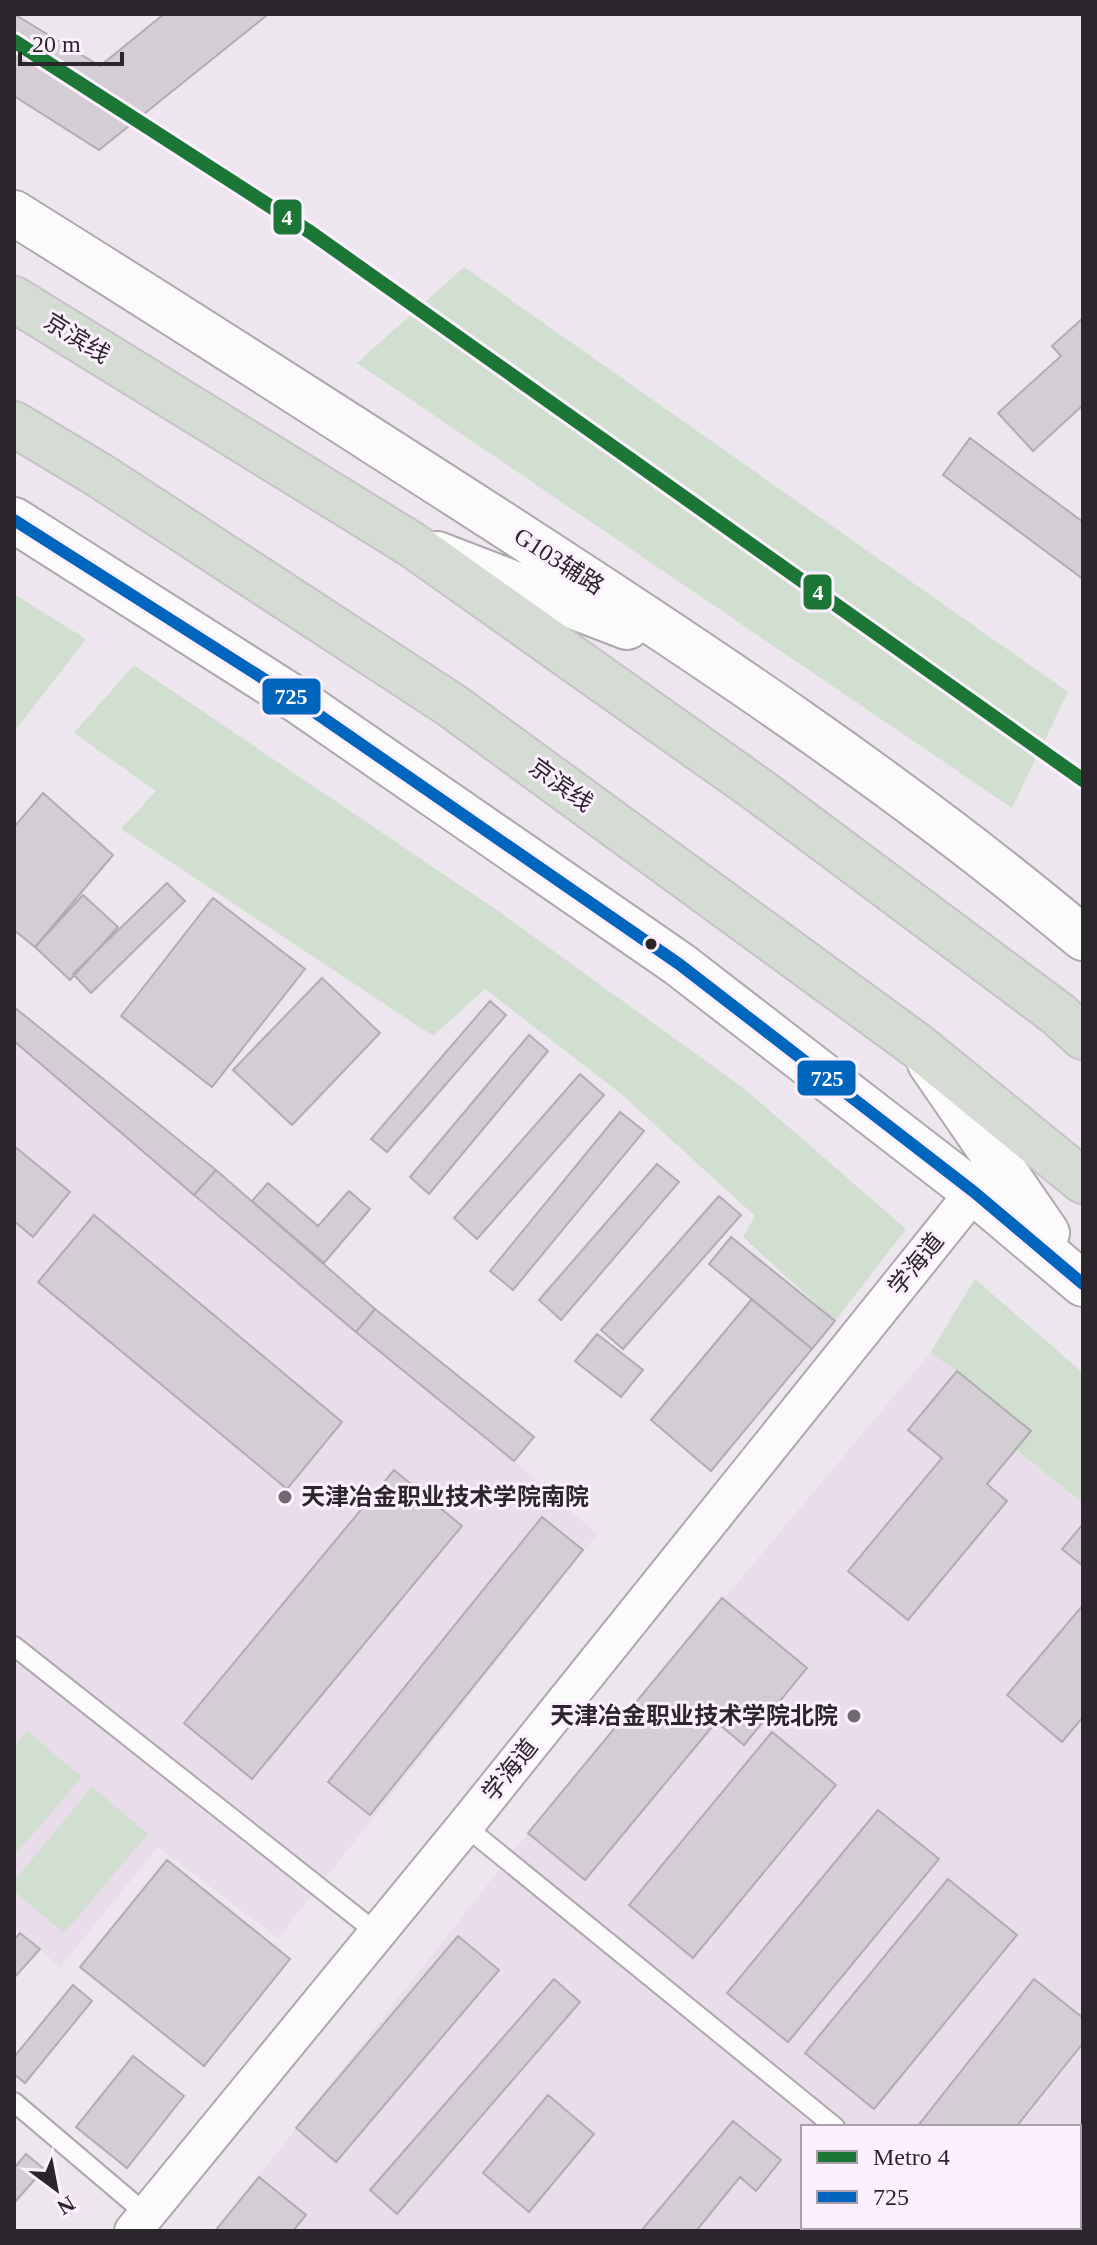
<svg xmlns="http://www.w3.org/2000/svg" width="1097" height="2245" viewBox="0 0 1097 2245" font-family="'Times New Roman','Noto Sans SC',serif">
  <style>
    .built { fill: #e9dceb; fill-rule: evenodd }
    .green { fill: #d0dfcf }
    .building { fill: #d3ced4; stroke: #b1acb2; stroke-width: 2 }
    .lines { fill: none; stroke-linecap: round; stroke-linejoin: round }
    .lane-casing { stroke: #aea8ae; stroke-width: 22 }
    .street-casing { stroke: #aea8ae; stroke-width: 40 }
    .secondary-casing { stroke: #aea8ae; stroke-width: 48 }
    .highway-casing { stroke: #c6c3c6; stroke-width: 48 }
    .lane { stroke: #fcfbfc; stroke-width: 18 }
    .street { stroke: #fcfbfc; stroke-width: 36 }
    .secondary { stroke: #fcfbfc; stroke-width: 44 }
    .highway { stroke: #d4dcd4; stroke-width: 44 }
    .bus-1-casing { stroke: #fdf0fe; stroke-width: 18 }
    .bus-1 { stroke: #0065bd; stroke-width: 12 }
    .metro-1-casing { stroke: #fdf0fe; stroke-width: 20 }
    .metro-1 { stroke: #1c7736; stroke-width: 14 }
    .bus-dot { fill: #2b262c; stroke: #fdf0fe; stroke-width: 3 }
    .poi-dot { fill: #6f6970; stroke: #fdf0fe; stroke-width: 3 }
    .labels { text-anchor: middle; stroke-width: 6; stroke-linejoin: round; paint-order: stroke }
    .street-label { font-size: 24px; fill: #2b262c; stroke: #fdf0fe }
    .poi-label { font-size: 24px; font-weight: bold; fill: #2b262c; stroke: #fdf0fe; text-anchor: start }
    .line-badge { stroke: #fdf0fe; stroke-width: 3 }
    .badge-label { font-size: 22px; text-anchor: middle; font-weight: bold; fill: #fff }
  </style>
  <rect width="100%" height="100%" fill="#ede6ee"/>
  <!-- built -->
  <path class="built" d="M14,1041L356,1332L514,1461L597,1534L278,1938L158,1847L60,1967L14,1928Z
    M930,1353L957,1371L1031,1431L1015,1450L1083,1503V2231H215L528,1833ZM803,2127H1079V2227H803Z"/>
  <!-- green -->
  <path class="green" d="M464,267L1068,692L1012,808L357,363Z
    M14,594L86,639L14,732Z
    M134,665L498,911L746,1090L906,1229L835,1321L743,1237L755,1216L620,1093L485,989L433,1036L121,829L156,791L74,733Z
    M975,1279L1083,1373V1503L1015,1449L1030,1431L957,1371L930,1353Z
    M27,1731L82,1777L14,1856V1746Z
    M92,1787L148,1834L64,1933L14,1891V1881Z"/>
  <!-- building -->
  <path class="building" d="M14,14L100,66L164,14H265L266,16L99,150L14,96Z
    M1083,318V405L1033,451L998,413L1061,356L1052,346Z
    M970,438L1083,522V579L943,475Z
    M43,793L113,855L35,947L14,930V827Z
    M167,883L185,901L91,993L73,974Z
    M83,895L118,927L70,980L35,947Z
    M213,898L305,969L212,1087L121,1016Z
    M322,978L380,1033L292,1125L233,1070Z
    M490,1001L506,1015L387,1152L371,1139Z
    M14,1007L216,1170L194,1195L14,1041Z
    M529,1035L548,1051L429,1194L410,1177Z
    M580,1074L604,1095L477,1239L454,1218Z
    M620,1112L644,1131L513,1290L490,1271Z
    M14,1146L70,1192L33,1237L14,1221Z
    M657,1164L679,1182L561,1320L539,1300Z
    M216,1170L375,1309L356,1332L194,1195Z
    M268,1183L318,1226L349,1191L370,1209L324,1263L252,1201Z
    M719,1196L741,1215L623,1349L601,1330Z
    M94,1215L342,1422L287,1489L38,1282Z
    M731,1237L835,1321L812,1349L709,1264Z
    M752,1299L812,1349L711,1471L651,1420Z
    M375,1309L534,1437L514,1461L356,1332Z
    M597,1334L643,1370L621,1397L575,1361Z
    M957,1371L1031,1431L987,1484L1007,1501L908,1620L848,1571L942,1458L908,1430Z
    M394,1470L462,1526L252,1779L184,1723Z
    M542,1517L583,1550L370,1815L328,1782Z
    M1083,1524V1566L1062,1549Z
    M722,1598L807,1668L744,1745L716,1722L585,1880L528,1833Z
    M1083,1605V1717L1062,1742L1007,1695Z
    M772,1732L836,1785L693,1958L629,1905Z
    M878,1810L939,1859L788,2042L727,1993Z
    M167,1860L290,1959L204,2066L80,1967Z
    M948,1879L1017,1935L874,2109L805,2053Z
    M20,1933L40,1949L14,1978V1940Z
    M458,1936L499,1970L336,2162L296,2128Z
    M554,1979L580,2002L397,2214L370,2190Z
    M1034,1979L1083,2018V2043L1016,2127H917Z
    M73,1985L92,2001L25,2083L14,2074V2057Z
    M133,2056L184,2096L127,2168L76,2127Z
    M548,2095L594,2134L529,2212L483,2173Z
    M733,2121L781,2160L756,2191L740,2177L696,2231H641Z
    M1083,2128V2223L1077,2231H1032L1027,2227H1079V2133Z
    M26,2154L44,2169L14,2203V2168Z
    M259,2177L306,2215L293,2231H215Z"/>
  <g class="lines">
    <!-- lane casing -->
    <g class="lane-casing">
      <path id="lane" d="M14,1646L377,1933
        M465,1826L835,2127
        M14,2102L146,2214
        M958,2227L963,2231"/>
    </g>
    <!-- street casing -->
    <g class="street-casing">
      <path id="street" d="M133,2231L465,1826L974,1192"/>
    </g>
    <!-- secondary casing -->
    <g class="secondary-casing">
      <path id="secondary" d="M14,213C176,314 336,417 496,520C697,650 900,784 1083,938
        M14,520L300,702L679,964L974,1192L1083,1284
        M437,554L627,627
        M930,1063L1047,1233"/>
    </g>
    <!-- highway casing -->
    <g class="highway-casing">
      <path id="highway" d="M14,299L411,544L761,792L1058,1014L1083,1037
        M14,424L99,475L451,705L919,1047L1083,1181"/>
    </g>
    <!-- lane -->
    <use href="#lane" class="lane"/>
    <!-- street -->
    <use href="#street" class="street"/>
    <!-- secondary -->
    <use href="#secondary" class="secondary"/>
    <!-- highway -->
    <use href="#highway" class="highway"/>
    <!-- bus-1 casing -->
    <g class="bus-1-casing">
      <path id="bus-1" d="M14,520L300,702L679,964L974,1192L1083,1284"/>
    </g>
    <!-- bus-1 -->
    <use href="#bus-1" class="bus-1"/>
    <!-- metro-1 casing -->
    <g class="metro-1-casing">
      <path id="metro-1" d="M14,41L310,232L1083,780"/>
    </g>
    <!-- metro-1 -->
    <use href="#metro-1" class="metro-1"/>
  </g>
  <!-- markers -->
  <circle class="bus-dot" cx="651" cy="944" r="7"/>
  <g class="poi-dot">
    <circle cx="285" cy="1497" r="8"/>
    <circle cx="854" cy="1716" r="8"/>
  </g>
  <g class="labels">
    <!-- street labels -->
    <g class="street-label">
      <text transform="translate(77 338) rotate(32)" y="8">京滨线</text>
      <text transform="translate(559 561) rotate(33)" y="8">G103辅路</text>
      <text transform="translate(561 785) rotate(36)" y="8">京滨线</text>
      <text transform="translate(916 1264) rotate(-51)" y="8">学海道</text>
      <text transform="translate(510 1770) rotate(-51)" y="8">学海道</text>
    </g>
    <!-- poi labels -->
    <g class="poi-label">
      <text x="301" y="1505">天津冶金职业技术学院南院</text>
      <text x="838" y="1724" text-anchor="end">天津冶金职业技术学院北院</text>
    </g>
  </g>
  <g class="line-badge">
    <rect x="272" y="198" width="31" height="38" rx="8" fill="#1c7736"/>
    <rect x="802" y="573" width="31" height="38" rx="8" fill="#1c7736"/>
    <rect x="261" y="677" width="61" height="39" rx="8" fill="#0065bd"/>
    <rect x="796" y="1059" width="61" height="38" rx="8" fill="#0065bd"/>
  </g>
  <g class="badge-label">
    <text x="287" y="225">4</text>
    <text x="818" y="600">4</text>
    <text x="291" y="704">725</text>
    <text x="827" y="1086">725</text>
  </g>
  <!-- border -->
  <rect width="1097" height="2245" fill="none" stroke="#2b262c" stroke-width="32"/>
  <!-- legend -->
  <rect x="801" y="2125" width="280" height="104" fill="#fdf0fe" stroke="#a99faa" stroke-width="2"/>
  <rect x="817" y="2151" width="40" height="12" fill="#1c7736" stroke="#a99faa" stroke-width="2"/>
  <text x="873" y="2165" font-size="24" fill="#2b262c">Metro 4</text>
  <rect x="817" y="2191" width="40" height="12" fill="#0065bd" stroke="#a99faa" stroke-width="2"/>
  <text x="873" y="2205" font-size="24" fill="#2b262c">725</text>
  <!-- north arrow -->
  <g transform="translate(56 2189) rotate(148)" stroke="#fdf0fe" stroke-width="6" paint-order="stroke">
  <path d="M0-6L14 30L0 20L-14 30Z" fill="#2b262c"/>
  <text y="-12" font-size="22" font-weight="bold" text-anchor="middle" fill="#2b262c">N</text>
  </g>
  <!-- scale -->
  <path d="M20 52v12h102v-12" fill="none" stroke="#2b262c" stroke-width="4"/>
  <text x="32" y="52" font-size="24" fill="#2b262c" stroke="#fdf0fe" stroke-width="6" paint-order="stroke">20 m</text>
</svg>
